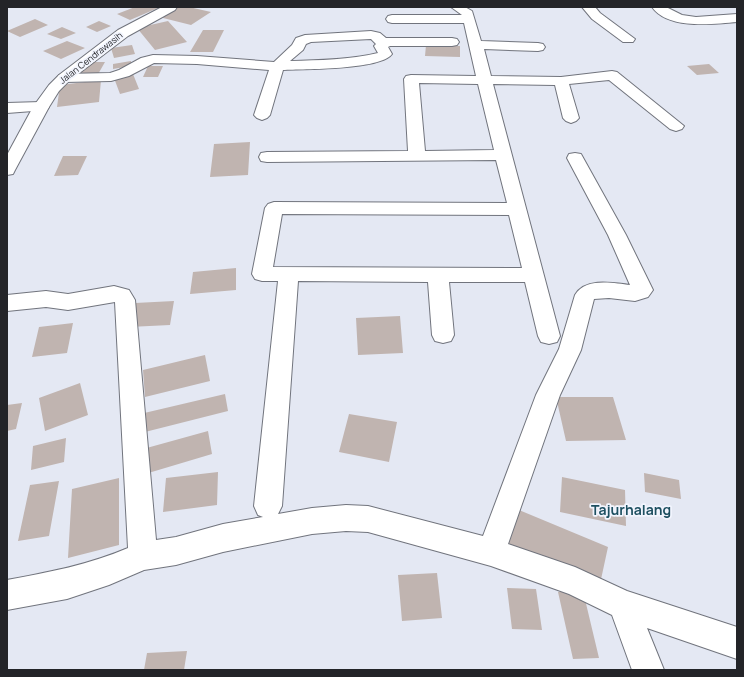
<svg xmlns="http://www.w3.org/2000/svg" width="744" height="677" viewBox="0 0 744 677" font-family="Manrope,sans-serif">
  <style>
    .building { fill: #c0b4b0 }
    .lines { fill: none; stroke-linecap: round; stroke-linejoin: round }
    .street-casing { stroke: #71747d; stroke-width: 2 }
    .secondary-casing { stroke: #71747d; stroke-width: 2 }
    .street { fill: #fff; fill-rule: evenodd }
    .secondary { fill: #fff; fill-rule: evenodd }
    .labels { text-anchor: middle; stroke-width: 3.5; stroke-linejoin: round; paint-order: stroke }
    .far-street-label { font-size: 9px; fill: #232428; stroke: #f2f5fe }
    .near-quarter-label { font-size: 14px; font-weight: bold; fill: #1e5061; stroke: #f2f5fe }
  </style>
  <rect width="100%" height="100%" fill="#e4e8f3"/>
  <!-- building -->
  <path class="building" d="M135,7H155L158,8L130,20L117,14Z
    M176,7H189L211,12L191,25L159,17Z
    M35,19L48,25L20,37L7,31Z
    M99,21L111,26L97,32L86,27Z
    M168,21L187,42L155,50L137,28Z
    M62,27L76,33L61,39L47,34Z
    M203,30H224L213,52H190Z
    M67,41L85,48L61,59L43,51Z
    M132,45L135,54L114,58L111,48Z
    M426,45L460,46V57L425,56Z
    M131,61V66L113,69V64Z
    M85,62H105L97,76H77Z
    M709,64L719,73L697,75L687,66Z
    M148,66H163L158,77H143Z
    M133,74L139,89L120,94L114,78Z
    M101,80L99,102L57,107L60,85Z
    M250,142L248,175L210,177L214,144Z
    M63,156H87L78,175L54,176Z
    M236,268V290L190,294L193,272Z
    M174,301L170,325L129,327L135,303Z
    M400,316L403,353L358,355L356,318Z
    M73,323L67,353L32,357L39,327Z
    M205,355L210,381L145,397L143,370Z
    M80,383L88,415L45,431L39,398Z
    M225,394L228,411L141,433L140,414Z
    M556,397H613L626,440L566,441Z
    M22,403L16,429L7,431V405Z
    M349,414L397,422L389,462L339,452Z
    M208,431L212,454L145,474L143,449Z
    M66,438L64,462L31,470L33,446Z
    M218,472L217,505L163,512L166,478Z
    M644,473L679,480L681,499L645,492Z
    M562,477L625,490L626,526L560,512Z
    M119,478V545L68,558L72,489Z
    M59,481L49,536L18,541L30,485Z
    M519,510L608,547L600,584L508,544Z
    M437,573L442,618L402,621L398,575Z
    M507,588L536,589L542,630L512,629Z
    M583,591L599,658L573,659L558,592Z
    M187,651L184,670H144L147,653Z"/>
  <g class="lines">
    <!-- street casing -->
    <g class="street-casing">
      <path id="street" d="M451,7H465L472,11L481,41L538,43L543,44L545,47L543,50L538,51L484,49L491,76L561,77L612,71L617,72L684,126L682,129L676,131L670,129L609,80L569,84L579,118L576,121L571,123L566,121L563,118L555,85L493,84L560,336L557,342L549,344L541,342L538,336L525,282H449L454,335L451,341L443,343L435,341L432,335L428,282L298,281L282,506L278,514L312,508L346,505L368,506L483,536L536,395L559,349L575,295C585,277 614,283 630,285L608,235L567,158L569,154L575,153L581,154L626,235L653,290L648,297L635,301L609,298L594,299L581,350L560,395L508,544L575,567L627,591L737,627V659L647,628L664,670H632L612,615L569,594L491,566L368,532L346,531L312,534L223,552L176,565L144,570L109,585L67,599L7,610V580C50,572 88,565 128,548L115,302L68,310L46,307L7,311V295L46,291L68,294L114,286L129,290L135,300L156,540L176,537L223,524L263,517L258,515L254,506L278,281H262L255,279L252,274L265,208L268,204L274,202L507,203L496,160L267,162L261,161L259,157L261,153L267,152L408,151L404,79L406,76L411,75L476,76L464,23H392L388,22L386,19L388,16L392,15H462ZM419,83L478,84L494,150L425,151ZM282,214L509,215L522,268L273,267Z
        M582,7H595L600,13L635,39L633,42H623L592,19Z
        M652,7H666L682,15L696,17L737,14V22C713,24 668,30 652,7Z
        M371,31L380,33L386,38H452L457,39L459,42L457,45L452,46H390L388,47L392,54C381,70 303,69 283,70L270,115L267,118L262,120L257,118L254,115L269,70L197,64L154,63L129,76L111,81L64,82L59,81L57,78L59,75L64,74L110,73L119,70L141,58L153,55L197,56L274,62L292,45L296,38L305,35ZM371,39L376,44L374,46L378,53C349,60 320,60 290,61L303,50L306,44L311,42Z
        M41,102L46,104L49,107L46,110L7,113V103Z"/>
    </g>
    <!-- secondary casing -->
    <g class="secondary-casing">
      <path id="secondary" d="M162,7H177L175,10L128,36L69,81L59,91L49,107L15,170L13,174L7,175V155L33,107L49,85L59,75L118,30Z"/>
    </g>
    <!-- street -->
    <use href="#street" class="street"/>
    <!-- secondary -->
    <use href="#secondary" class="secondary"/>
  </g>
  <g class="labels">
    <!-- far-street labels -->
    <g class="far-street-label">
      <text transform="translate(91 58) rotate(-38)" y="3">Jalan Cendrawasih</text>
    </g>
    <!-- near-quarter labels -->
    <g class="near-quarter-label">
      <text x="631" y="515">Tajurhalang</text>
    </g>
  </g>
  <!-- border -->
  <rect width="744" height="677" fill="none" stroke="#232428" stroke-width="16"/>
</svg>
